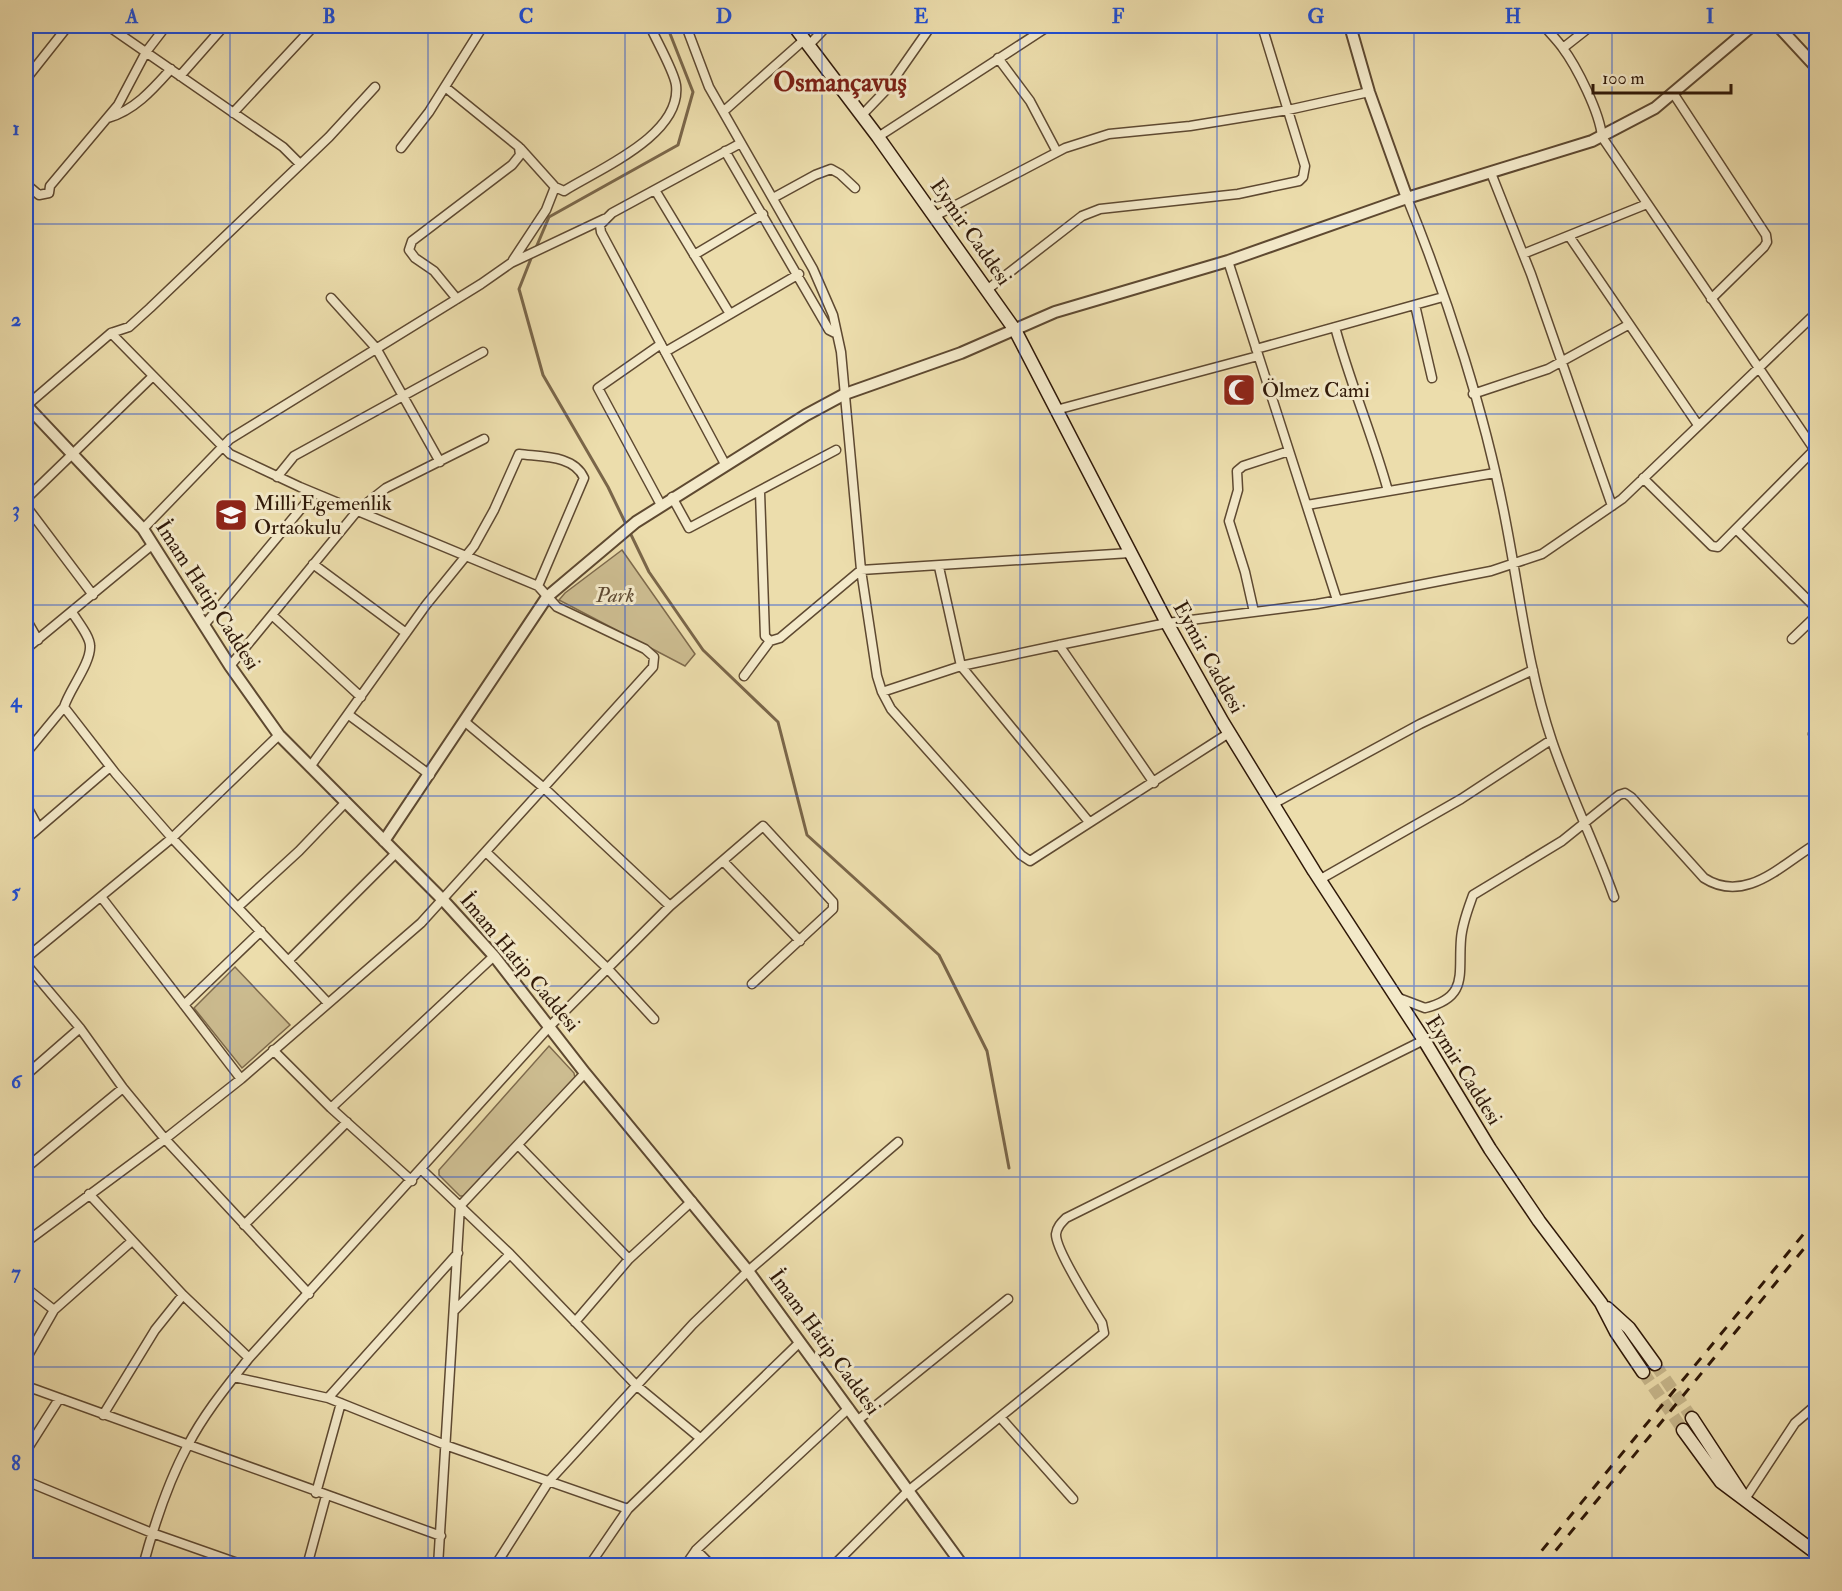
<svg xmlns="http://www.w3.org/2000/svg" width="1842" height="1591" viewBox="0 0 1842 1591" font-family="'IM FELL Double Pica',serif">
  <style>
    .green { fill: #ccbc90; stroke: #7e6a4c; stroke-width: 1.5 }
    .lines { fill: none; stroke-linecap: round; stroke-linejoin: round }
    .stream { stroke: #7a6649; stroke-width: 3 }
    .secondary-tunnel { stroke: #c6b68b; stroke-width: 12; stroke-dasharray: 12 6; stroke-linecap: butt }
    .minor-casing { stroke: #5e4931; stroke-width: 11 }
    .tertiary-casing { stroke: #5e4931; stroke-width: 14 }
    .secondary-casing { stroke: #2f1808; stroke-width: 15 }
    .minor { stroke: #f3e9c9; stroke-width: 8 }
    .tertiary { stroke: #f3e9c9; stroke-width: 10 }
    .secondary { stroke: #f3e9c9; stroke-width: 12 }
    .rail { stroke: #2f1808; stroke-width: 3; stroke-dasharray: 10 10; stroke-linecap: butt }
    .grid { fill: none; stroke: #1d4ed8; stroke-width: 1.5; stroke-opacity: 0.55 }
    .labels { text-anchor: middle; stroke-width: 6; stroke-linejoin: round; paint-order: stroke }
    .street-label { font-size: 21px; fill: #2f1808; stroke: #f3e9c9 }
    .poi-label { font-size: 21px; fill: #2f1808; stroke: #f3e9c9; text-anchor: start }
    .park-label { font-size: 21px; font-style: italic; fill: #5e4931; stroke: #f3e9c9 }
    .district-label { font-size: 27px; font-weight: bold; fill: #7a1f14; stroke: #f3e9c9 }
    .neatline { fill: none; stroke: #1d4ed8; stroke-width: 2 }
    .grid-label { font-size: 20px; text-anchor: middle; font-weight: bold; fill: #1d4ed8 }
  </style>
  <rect width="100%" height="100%" fill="#ecddac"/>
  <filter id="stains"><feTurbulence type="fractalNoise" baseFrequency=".00333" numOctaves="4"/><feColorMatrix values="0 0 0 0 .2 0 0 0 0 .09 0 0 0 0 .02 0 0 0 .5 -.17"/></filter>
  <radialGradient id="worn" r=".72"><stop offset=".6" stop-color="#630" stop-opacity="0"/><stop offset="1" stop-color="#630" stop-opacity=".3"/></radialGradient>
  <!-- green -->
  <path class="green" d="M622,550L695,654L685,666L559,600L565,593Z
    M235,967L290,1025L242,1068L194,1008Z
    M549,1046L574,1073L575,1078L464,1196H460L439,1175V1170Z"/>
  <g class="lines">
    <!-- stream -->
    <path class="stream" d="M535,250L549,217L678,145L693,92L667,26
      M532,256L519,289L543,375L608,487L649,572L703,650L778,722L807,835L939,955L987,1051L1009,1168"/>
    <!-- secondary-tunnel -->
    <path class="secondary-tunnel" d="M1655,1364L1692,1418
      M1643,1372L1683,1430"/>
    <!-- minor casing -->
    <g class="minor-casing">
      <path id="minor" d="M108,26L283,147L300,164
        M686,26L709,87L813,269L833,315L841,352L861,570L877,676L882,692L891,709L1021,855L1030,861L1229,733
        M1544,26C1550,33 1557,40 1562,47C1577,67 1600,113 1602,137L1816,452
        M809,45L827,26
        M1563,48L1591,26
        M998,58L1030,101L1057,152
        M180,76L224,26
        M26,79L68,26
        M445,87L519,147L520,155L512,165L412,241L409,250L415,258L434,271L457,299
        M1673,93L1766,235L1767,242L1764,247L1711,299
        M724,111L805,39
        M233,113L314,26
        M862,115L887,89L931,26
        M108,118C135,110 153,89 171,69
        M878,137L1049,26
        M401,148L429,112L483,26
        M725,151L829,330L837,334
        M1491,173L1531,274L1612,506
        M26,184L39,195L49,193L50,186L118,105L146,52L166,26
        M555,187L564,191C599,169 682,135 676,85C674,71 656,40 650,26
        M655,190L730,314
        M773,198L815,175L831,169L840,174L855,188
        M1407,198C1448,299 1486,416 1506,523C1520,595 1528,670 1552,741C1570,794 1595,844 1614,897
        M935,216L1065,148L1109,134L1190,126L1288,110L1369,92
        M1569,236L1698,425
        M1523,254L1647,204
        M694,255L763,214
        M513,260L546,210L555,187L520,148
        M1228,261L1337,600
        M988,289L1082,216L1100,209L1238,194L1299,181L1303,177L1305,166L1262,26
        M331,298L376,348L440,462
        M1415,305L1432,378
        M1335,327C1350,383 1373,436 1388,491
        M661,344L598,388L661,505
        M1256,349L1443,297
        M665,352L799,274
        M1473,394L1548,369L1628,325
        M26,406L111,333L129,327L150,308L329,137L375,87
        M1056,410L1258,356
        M725,464L601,232L600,225L612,213L741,143
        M277,477L294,456L483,352
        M1643,478L1712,546L1718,547L1815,449
        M760,492L765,636L770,641L780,638L861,570L1130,553
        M672,497L689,528L836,450
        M26,499L153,376
        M1307,505L1495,473
        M26,506L93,595
        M143,529L230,439L481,284L511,263L604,219
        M1736,529L1816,608
        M313,564L406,633
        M939,567L961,666L1089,822
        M72,612C77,621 90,636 90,646C91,663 69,690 64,707L116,774L172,838L328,1003
        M1254,612L1245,572L1229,521L1238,490L1237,471L1243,466L1289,451
        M272,615L361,697
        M26,619L38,640
        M205,624L314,493
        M1792,639L1816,616
        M1059,645L1154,783
        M26,649L152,545
        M230,666L358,510L386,488L484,439
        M744,676L770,641
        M882,692L961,666L1059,645L1167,623L1317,604L1378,593L1491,571L1542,554L1622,499L1816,313
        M349,715L430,775
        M464,721L544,788L670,906
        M1816,730L1813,734L1816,736
        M26,753L64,707
        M310,767L426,605L474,546L494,510L519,454C542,457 574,455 584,478L538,586
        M1273,804L1420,724L1533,670
        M26,805L38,827
        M26,839L110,767
        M486,852L607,968L654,1019
        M723,861L800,941
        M1319,880L1461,799L1551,740
        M102,898L241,1079
        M239,906L299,851L345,803
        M26,958L172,838L279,735
        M289,960L396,853
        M26,964L80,1028L123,1088L165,1139L309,1294
        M1396,997L1425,1008C1469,997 1458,974 1461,939C1462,924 1468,909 1473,895L1562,841L1619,795L1625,793L1631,797L1704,878C1746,905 1783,863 1816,844
        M184,1005L261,931
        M273,1050L331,1108L412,1181
        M26,1075L80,1028
        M331,1108L494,956
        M518,1145L629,1259
        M26,1168L123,1088
        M422,1170L510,1254L637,1386L700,1438
        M89,1194L183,1295L249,1358
        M244,1225L347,1122
        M26,1242L165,1139L241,1079L421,923L653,667L654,657L645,649L557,607L538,586L300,487L230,454L111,333
        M26,1288L54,1310L26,1359
        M54,1310L132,1241
        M455,1310L510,1254
        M575,1322L629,1259L692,1201
        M234,1377L328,1398L458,1253
        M26,1386L441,1536
        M328,1398L448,1446L628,1509
        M103,1415L155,1330L183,1295
        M1000,1417L1073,1499
        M858,1420L1008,1299
        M26,1451L59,1399
        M26,1481L152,1533L246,1566
        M316,1493L341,1403
        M1745,1499L1795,1423L1816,1405
        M696,1550L712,1566
        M143,1566C154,1525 168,1482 188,1445C204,1414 227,1386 249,1358L550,1026L670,906L763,826L833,902V909L752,984
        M307,1566L326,1496
        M438,1566L460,1206L585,1073
        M495,1566L549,1481L693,1324L748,1271L898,1142
        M589,1566L628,1509L800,1342
        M685,1566L696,1550L849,1408
        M833,1566L908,1491L1104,1333L1102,1323C1092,1307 1055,1249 1056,1234C1057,1227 1061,1223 1066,1218L1424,1040"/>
    </g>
    <!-- tertiary casing -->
    <g class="tertiary-casing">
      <path id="tertiary" d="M1350,26L1369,92L1407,198
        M1778,26L1816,67
        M26,405L143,529L230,666L279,735L444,901L494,956L585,1073L748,1271L963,1566
        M384,841L547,597L636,522L806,415L845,394L961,353L1055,312L1228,261L1407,198L1592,141L1655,108L1752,26"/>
    </g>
    <!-- secondary casing -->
    <g class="secondary-casing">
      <path id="secondary" d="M794,26L878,137L1015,330L1167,623L1222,721L1314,871L1424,1040L1490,1149L1539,1221L1601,1303L1616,1332L1643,1372
        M1607,1308L1629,1328L1655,1364
        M1692,1418L1743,1496
        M1683,1430L1721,1482L1816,1553"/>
    </g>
    <!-- minor -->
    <use href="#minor" class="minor"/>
    <!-- tertiary -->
    <use href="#tertiary" class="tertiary"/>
    <!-- secondary -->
    <use href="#secondary" class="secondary"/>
    <!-- rail -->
    <path class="rail" d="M1529,1566L1816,1219
      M1543,1566L1816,1234"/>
  </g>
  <!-- grid -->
  <path class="grid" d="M230,26V1566M428,26V1566M625,26V1566M822,26V1566M1020,26V1566M1217,26V1566M1414,26V1566M1612,26V1566M26,224H1816M26,414H1816M26,605H1816M26,796H1816M26,986H1816M26,1177H1816M26,1367H1816"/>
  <!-- icons -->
  <defs>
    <g id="mosque-square" transform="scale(1.725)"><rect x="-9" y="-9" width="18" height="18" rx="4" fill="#8f2418" stroke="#f3e9c9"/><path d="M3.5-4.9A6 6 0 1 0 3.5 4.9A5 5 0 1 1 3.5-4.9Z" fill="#fff"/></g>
    <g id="school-square" transform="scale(1.725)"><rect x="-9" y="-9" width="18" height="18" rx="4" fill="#8f2418" stroke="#f3e9c9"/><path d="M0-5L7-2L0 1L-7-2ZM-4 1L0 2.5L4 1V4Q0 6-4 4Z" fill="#fff"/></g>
  </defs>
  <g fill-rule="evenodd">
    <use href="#mosque-square" x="1239" y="390"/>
    <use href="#school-square" x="231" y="515"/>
  </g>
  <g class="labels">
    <!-- street labels -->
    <g class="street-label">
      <text transform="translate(971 232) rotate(55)" y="7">Eymir Caddesi</text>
      <text transform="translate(208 595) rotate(57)" y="7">İmam Hatip Caddesi</text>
      <text transform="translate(1209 657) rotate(61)" y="7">Eymir Caddesi</text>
      <text transform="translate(520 962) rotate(50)" y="7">İmam Hatip Caddesi</text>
      <text transform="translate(1464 1070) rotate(58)" y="7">Eymir Caddesi</text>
      <text transform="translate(825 1342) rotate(54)" y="7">İmam Hatip Caddesi</text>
    </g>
    <!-- poi labels -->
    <g class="poi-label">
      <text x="1262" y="397">Ölmez Cami</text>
      <text x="254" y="510">Milli Egemenlik<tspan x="254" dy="24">Ortaokulu</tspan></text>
    </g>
    <!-- park labels -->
    <g class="park-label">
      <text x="615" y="602">Park</text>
    </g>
    <!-- district labels -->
    <g class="district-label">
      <text x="840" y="91">Osmançavuş</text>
    </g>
  </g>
  <!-- margin -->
  <rect width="1842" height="1591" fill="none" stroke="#ecddac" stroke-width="66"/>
  <!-- scale -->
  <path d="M1593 84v9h138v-9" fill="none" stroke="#2f1808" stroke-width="3"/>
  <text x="1602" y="84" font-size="18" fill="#2f1808" stroke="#f3e9c9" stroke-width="4.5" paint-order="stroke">100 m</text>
  <rect x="33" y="33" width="1776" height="1525" class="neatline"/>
  <g class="grid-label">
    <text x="132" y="23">A</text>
    <text x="329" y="23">B</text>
    <text x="526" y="23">C</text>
    <text x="724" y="23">D</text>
    <text x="921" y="23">E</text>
    <text x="1118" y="23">F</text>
    <text x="1316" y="23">G</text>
    <text x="1513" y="23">H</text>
    <text x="1710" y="23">I</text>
    <text x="16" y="135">1</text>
    <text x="16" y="326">2</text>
    <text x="16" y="516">3</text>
    <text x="16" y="707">4</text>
    <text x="16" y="898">5</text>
    <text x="16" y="1088">6</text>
    <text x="16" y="1279">7</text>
    <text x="16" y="1470">8</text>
  </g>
  <rect width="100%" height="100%" filter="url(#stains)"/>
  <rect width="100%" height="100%" fill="url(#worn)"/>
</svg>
